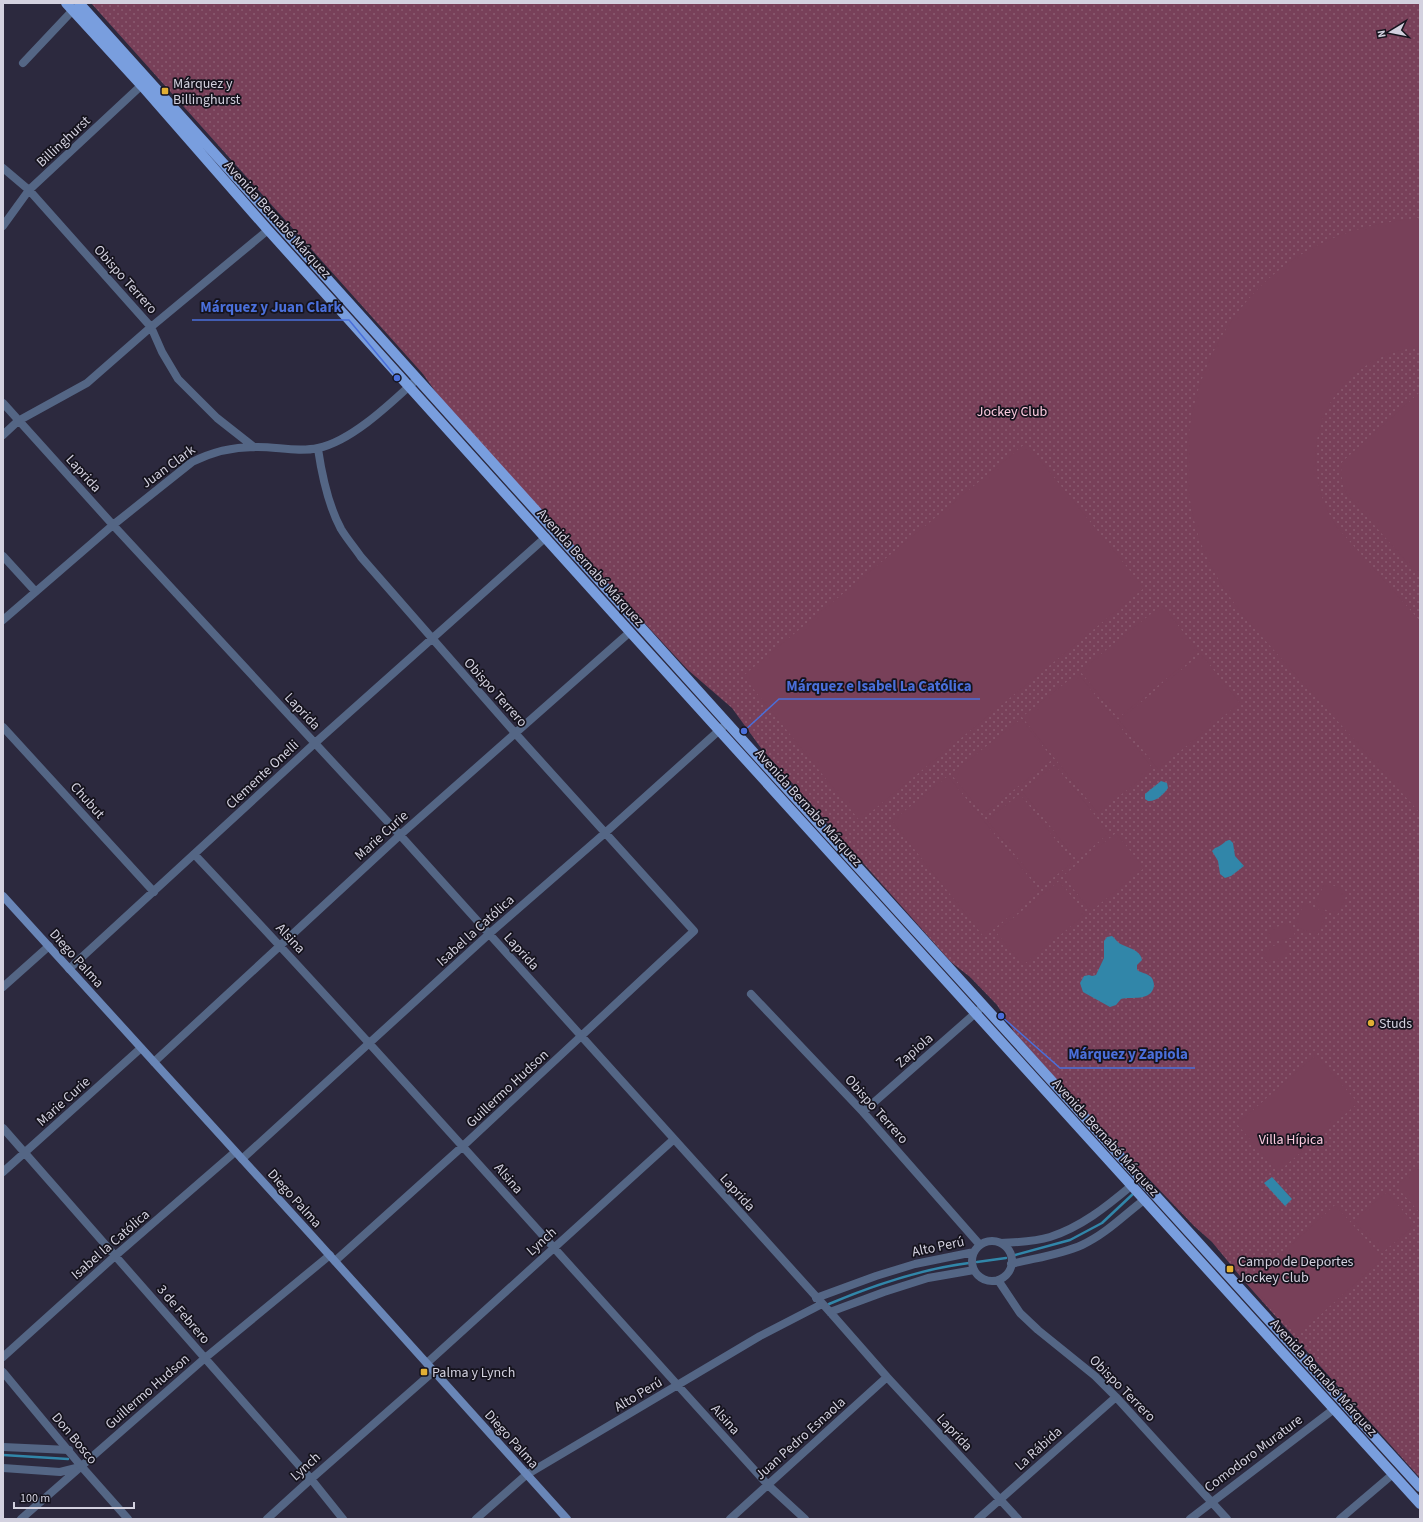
<svg xmlns="http://www.w3.org/2000/svg" width="1423" height="1522" viewBox="0 0 1423 1522" font-family="'Source Sans 3',sans-serif">
  <style>
    .park { fill: url(#park-dots) }
    .pitch { fill: #784059 }
    .water { fill: #3186a9 }
    .lines { fill: none; stroke-linecap: round; stroke-linejoin: round }
    .stream { stroke: #3186a9; stroke-width: 2.5 }
    .minor { stroke: #546685; stroke-width: 8 }
    .tertiary { stroke: #546685; stroke-width: 8 }
    .secondary { stroke: #6986b7; stroke-width: 8 }
    .primary { stroke: #799ede; stroke-width: 10 }
    .poi-dot { fill: #e1af34; stroke: #15131d; stroke-width: 1.5 }
    .labels { text-anchor: middle; stroke-width: 3.5; stroke-linejoin: round; paint-order: stroke }
    .poi-label { font-size: 14px; fill: #d3d1df; stroke: #15131d; text-anchor: start }
    .street-label { font-size: 14px; fill: #d3d1df; stroke: #15131d }
    .park-label { font-size: 14px; fill: #fccbdf; stroke: #15131d }
    .leader { fill: none; stroke: #4a6fda; stroke-width: 1.5 }
    .callout-dot { fill: #4a6fda; stroke: #15131d; stroke-width: 1.5 }
    .callout-label { font-size: 15px; text-anchor: middle; font-weight: bold; fill: #4a6fda; stroke: #15131d; stroke-width: 3.5; stroke-linejoin: round; paint-order: stroke }
  </style>
  <defs>
    <pattern id="park-dots" width="8" height="8" patternUnits="userSpaceOnUse"><rect width="8" height="8" fill="#784059"/><path d="M2 2h.1M6 6h.1" fill="none" stroke="#8a5b70" stroke-width="1.8" stroke-linecap="round"/></pattern>
  </defs>
  <rect width="100%" height="100%" fill="#2c293e"/>
  <!-- park -->
  <path class="park" d="M91,3H1420V1478L1245,1282L1212,1242L1194,1226L1105,1133L1015,1033L997,1005L970,977L951,962L761,748L732,708L688,670L452,415L423,374Z"/>
  <!-- pitch -->
  <path class="pitch" d="M1417,218L1420,219V347C1329,357 1288,450 1336,526L1420,621V813L1247,620C1231,600 1217,579 1206,556C1157,442 1207,301 1318,245C1350,229 1383,222 1417,218Z
    M1420,392V577L1346,493C1342,482 1340,473 1342,462Z
    M1026,443L1144,588L860,821L743,676Z
    M1162,605L1199,652L1118,718L1080,671Z
    M1201,654L1240,703L1158,769L1119,720Z
    M1078,673L1153,769L1098,813L1022,717Z
    M1021,719L1053,759L983,814L951,774Z
    M1055,765L1109,833L1077,860L1022,791Z
    M948,776L1040,891L984,937L892,821Z
    M1020,794L1073,862L1041,887L987,820Z
    M1116,833L1144,868L1091,911L1063,876Z
    M1059,881L1086,914L1023,965L996,932Z
    M1325,882L1348,892L1337,915L1315,905Z
    M1304,903L1327,913L1317,936L1295,926Z
    M1292,923L1295,937L1271,942L1268,929Z
    M1287,943L1290,956L1266,962L1263,948Z
    M1316,1055L1358,1103L1278,1172L1237,1124Z
    M1420,1165V1211L1419,1212L1396,1186Z
    M1387,1192L1415,1225L1382,1253L1354,1220Z
    M1335,1205L1383,1258L1297,1336L1249,1283Z"/>
  <!-- water -->
  <path class="water" d="M1161,781L1167,783L1168,788C1164,794 1156,802 1148,801L1145,799V794Z
    M1230,840L1233,843L1235,856L1244,866L1231,876L1225,878L1220,874L1218,861L1212,851L1215,848C1221,847 1225,840 1230,840Z
    M1112,936C1115,938 1116,941 1119,943C1127,948 1140,949 1142,960L1137,965V970C1141,973 1147,973 1151,977C1153,979 1154,983 1154,986C1151,1002 1132,996 1121,999L1116,1005L1110,1007L1083,992L1080,983L1084,976L1089,975L1092,976L1096,975L1104,958V941L1107,937Z
    M1272,1177L1292,1199L1285,1206L1264,1183Z"/>
  <g class="lines">
    <!-- stream -->
    <path class="stream" d="M1015,1255L1070,1240L1102,1223L1134,1193
      M977,1262L1006,1258
      M829,1304C874,1285 921,1269 969,1263
      M3,1455L68,1459"/>
    <!-- minor -->
    <path class="minor" d="M23,63L73,10
      M3,168L29,190L151,327L162,352L178,379L217,418L254,447
      M3,226L29,190L145,82
      M3,403L113,525L400,835L830,1312L887,1377L1018,1519
      M3,435L18,421L87,383L151,327L268,230
      M318,449C322,476 328,505 341,529C347,539 355,548 361,557L515,733L694,931L463,1146L335,1261
      M3,556L35,591
      M3,620L113,525L192,462C210,453 233,447 254,447C275,446 297,453 318,448C352,441 392,402 417,379
      M3,727L154,892
      M194,854C389,1061 577,1275 768,1485L805,1519
      M69,969L315,743L546,537
      M3,987L49,946
      M751,994L863,1112L980,1245
      M154,1062L400,835L630,632
      M863,1112L979,1010
      M3,1128L311,1479L343,1519
      M242,1159L489,934L605,833L724,726
      M3,1172L141,1048
      M972 1261a20 20 0 1 1 40 0a20 20 0 1 1-40 0Z
      M1001,1243C1017,1242 1034,1242 1050,1237C1081,1227 1106,1207 1131,1186
      M1011,1264C1034,1258 1060,1255 1082,1245C1106,1234 1124,1215 1144,1200
      M998,1280L1020,1313L1038,1330L1095,1376L1116,1397L1227,1519
      M816,1298L876,1276L915,1264L974,1252
      M830,1312L884,1292L928,1278L974,1270
      M3,1357L115,1256L235,1152
      M427,1363L673,1140
      M3,1447L69,1450
      M3,1468L60,1472L80,1467
      M21,1519L205,1358L330,1255
      M267,1519L311,1479L434,1371
      M476,1519L526,1475L760,1336L822,1304
      M730,1519L887,1377
      M978,1519L1116,1397
      M1190,1519L1334,1409
      M1340,1519L1393,1474"/>
    <!-- tertiary -->
    <path class="tertiary" d="M3,1372L81,1466L128,1519"/>
    <!-- secondary -->
    <path class="secondary" d="M3,896L314,1238L567,1519"/>
    <!-- primary -->
    <path class="primary" d="M66,3L142,86L268,230L630,632L1420,1504
      M79,3L739,736L1420,1487"/>
  </g>
  <!-- markers -->
  <g class="poi-dot">
    <rect x="161" y="87" width="8" height="8" rx="2"/>
    <circle cx="1371" cy="1023" r="4"/>
    <rect x="1226" y="1265" width="8" height="8" rx="2"/>
    <rect x="420" y="1368" width="8" height="8" rx="2"/>
  </g>
  <g class="labels">
    <!-- poi labels -->
    <g class="poi-label">
      <text x="173" y="88">Márquez y<tspan x="173" dy="16">Billinghurst</tspan></text>
      <text x="1379" y="1028">Studs</text>
      <text x="1238" y="1266">Campo de Deportes<tspan x="1238" dy="16">Jockey Club</tspan></text>
      <text x="432" y="1377">Palma y Lynch</text>
    </g>
    <!-- street labels -->
    <g class="street-label">
      <text transform="translate(63 141) rotate(-43)" y="5">Billinghurst</text>
      <text transform="translate(278 219) rotate(48)" y="5">Avenida Bernabé Márquez</text>
      <text transform="translate(126 279) rotate(48)" y="5">Obispo Terrero</text>
      <text transform="translate(168 466) rotate(-36)" y="5">Juan Clark</text>
      <text transform="translate(84 473) rotate(48)" y="5">Laprida</text>
      <text transform="translate(591 567) rotate(48)" y="5">Avenida Bernabé Márquez</text>
      <text transform="translate(496 692) rotate(48)" y="5">Obispo Terrero</text>
      <text transform="translate(303 711) rotate(47)" y="5">Laprida</text>
      <text transform="translate(262 774) rotate(-43)" y="5">Clemente Onelli</text>
      <text transform="translate(88 800) rotate(48)" y="5">Chubut</text>
      <text transform="translate(809 807) rotate(48)" y="5">Avenida Bernabé Márquez</text>
      <text transform="translate(381 835) rotate(-42)" y="5">Marie Curie</text>
      <text transform="translate(475 930) rotate(-42)" y="5">Isabel la Católica</text>
      <text transform="translate(291 938) rotate(47)" y="5">Alsina</text>
      <text transform="translate(522 951) rotate(48)" y="5">Laprida</text>
      <text transform="translate(77 958) rotate(48)" y="5">Diego Palma</text>
      <text transform="translate(914 1050) rotate(-41)" y="5">Zapiola</text>
      <text transform="translate(507 1088) rotate(-43)" y="5">Guillermo Hudson</text>
      <text transform="translate(63 1101) rotate(-42)" y="5">Marie Curie</text>
      <text transform="translate(877 1109) rotate(48)" y="5">Obispo Terrero</text>
      <text transform="translate(1106 1137) rotate(48)" y="5">Avenida Bernabé Márquez</text>
      <text transform="translate(509 1178) rotate(49)" y="5">Alsina</text>
      <text transform="translate(738 1192) rotate(48)" y="5">Laprida</text>
      <text transform="translate(295 1198) rotate(48)" y="5">Diego Palma</text>
      <text transform="translate(541 1241) rotate(-42)" y="5">Lynch</text>
      <text transform="translate(110 1244) rotate(-41)" y="5">Isabel la Católica</text>
      <text transform="translate(938 1246) rotate(-12)" y="5">Alto Perú</text>
      <text transform="translate(184 1314) rotate(49)" y="5">3 de Febrero</text>
      <text transform="translate(1324 1377) rotate(48)" y="5">Avenida Bernabé Márquez</text>
      <text transform="translate(1123 1388) rotate(45)" y="5">Obispo Terrero</text>
      <text transform="translate(147 1391) rotate(-41)" y="5">Guillermo Hudson</text>
      <text transform="translate(638 1394) rotate(-31)" y="5">Alto Perú</text>
      <text transform="translate(726 1419) rotate(48)" y="5">Alsina</text>
      <text transform="translate(955 1432) rotate(47)" y="5">Laprida</text>
      <text transform="translate(75 1438) rotate(50)" y="5">Don Bosco</text>
      <text transform="translate(800 1438) rotate(-42)" y="5">Juan Pedro Esnaola</text>
      <text transform="translate(512 1439) rotate(48)" y="5">Diego Palma</text>
      <text transform="translate(1038 1448) rotate(-42)" y="5">La Rábida</text>
      <text transform="translate(1253 1453) rotate(-37)" y="5">Comodoro Murature</text>
      <text transform="translate(305 1466) rotate(-42)" y="5">Lynch</text>
    </g>
    <!-- park labels -->
    <g class="park-label">
      <text x="1012" y="416">Jockey Club</text>
      <text x="1291" y="1144">Villa Hípica</text>
    </g>
  </g>
  <!-- callouts -->
  <path class="leader" d="M397 378L349 320H192M744 731L779 699H980M1001 1016L1060 1068H1195"/>
  <g class="callout-dot">
    <circle cx="397" cy="378" r="4"/>
    <circle cx="744" cy="731" r="4"/>
    <circle cx="1001" cy="1016" r="4"/>
  </g>
  <g class="callout-label">
    <text x="271" y="312">Márquez y Juan Clark</text>
    <text x="879" y="691">Márquez e Isabel La Católica</text>
    <text x="1128" y="1059">Márquez y Zapiola</text>
  </g>
  <!-- border -->
  <rect width="1423" height="1522" fill="none" stroke="#d3d1df" stroke-width="8"/>
  <!-- north arrow -->
  <g transform="translate(1391 32) rotate(260)" stroke="#15131d" stroke-width="3" paint-order="stroke">
  <path d="M0-3L7 15L0 10L-7 15Z" fill="#d3d1df"/>
  <text y="-6" font-size="11" font-weight="bold" text-anchor="middle" fill="#d3d1df">N</text>
  </g>
  <!-- scale -->
  <path d="M14 1502v6h120v-6" fill="none" stroke="#d3d1df" stroke-width="2"/>
  <text x="20" y="1502" font-size="12" fill="#d3d1df" stroke="#15131d" stroke-width="3" paint-order="stroke">100 m</text>
</svg>
